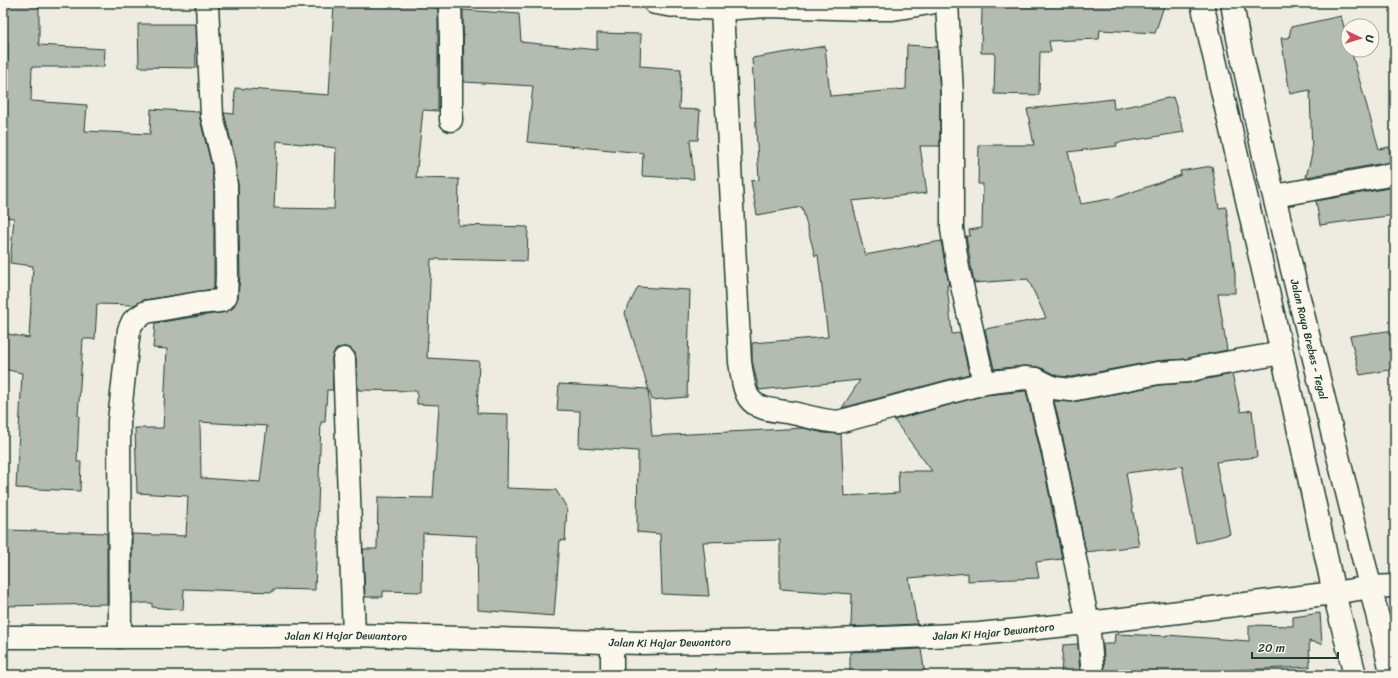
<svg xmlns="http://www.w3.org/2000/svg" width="1398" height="678" viewBox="0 0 1398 678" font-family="Sriracha,sans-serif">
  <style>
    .building { fill: #b4bbb0; stroke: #1f3d34; fill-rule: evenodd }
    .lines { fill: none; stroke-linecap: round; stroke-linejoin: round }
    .minor-casing { stroke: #1f3d34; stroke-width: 25 }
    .trunk-casing { stroke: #1f3d34; stroke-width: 25 }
    .minor { stroke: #fbf7ec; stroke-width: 22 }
    .trunk { stroke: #fbf7ec; stroke-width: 22 }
    .labels { text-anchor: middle; stroke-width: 4; stroke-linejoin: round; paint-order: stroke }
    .street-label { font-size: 11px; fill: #1f3d34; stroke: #fbf7ec }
  </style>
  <rect width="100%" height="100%" fill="#eeece1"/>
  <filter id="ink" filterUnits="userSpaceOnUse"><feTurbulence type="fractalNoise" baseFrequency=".025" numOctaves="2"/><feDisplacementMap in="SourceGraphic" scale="8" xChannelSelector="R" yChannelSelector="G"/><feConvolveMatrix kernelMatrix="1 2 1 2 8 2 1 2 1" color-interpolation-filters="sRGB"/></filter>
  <g filter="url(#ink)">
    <!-- building -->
    <path class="building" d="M3,3H39V45L105,49L104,67H32L31,101L87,105L85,131L150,134L151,109L199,112L200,119L211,163L214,187V289L144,300L134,305L97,304L95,339H83L78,416H79L77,462H81L80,491L16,488L22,373L3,369V333L29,338L33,266L10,263L14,218L3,217V95H8V42H3Z
      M334,3H433L432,8H438V111L423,110L416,178L459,179L458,225L528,227L527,261L431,259L427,358L479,361L477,413L508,414L507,488L556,490L567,508L565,541L560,540L554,616L478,610L477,536L423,533L422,592L383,591V597H365L363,549H377L378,497L433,498L439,405L417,404V391L358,390L356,359L355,353L350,348L344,347L337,349L333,354L332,359L333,390H327L325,422H321L315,590L273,589V592L184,589L183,610L152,607V603H132V534L186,536L188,496L137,493L135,428H163L167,349L153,348L155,323L226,312L233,308L238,297L240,275L238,185L235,158L224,113L234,114L235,88L329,95ZM277,141L336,148L334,209L274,208ZM200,422L267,426L260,482L201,478Z
      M1053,3H1165L1155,33L1100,30L1099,39L1049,41L1051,52H1040L1039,95L994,94L995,53H981L982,7L1053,6Z
      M463,10L519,14L521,42L597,50V33L641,34L640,66L681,69L679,109L700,110L698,140H690L694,179L642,176L643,153L527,142L533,86L464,82Z
      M1341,16L1348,41V50H1351L1379,149L1389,147L1390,162L1306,177L1312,154L1310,90L1290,94L1281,38H1289L1291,27Z
      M138,24H195L196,68L139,67Z
      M907,45L937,47L940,94V146H920L927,193L852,201L865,255L941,241L949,285H947L952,334L960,333L969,374L842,408L860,380L759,390L752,361V343L828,337L818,255L815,256L802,207L757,215L751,181L759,180L752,58L825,46L830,96L906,89Z
      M1173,97L1184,132L1116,143L1117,146L1068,152L1081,204L1115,198L1181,175L1180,171L1212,166L1219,208L1226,207L1235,274V293H1218L1227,350L1185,359L1156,361L1071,377L1058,376L1037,367L1024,366L994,369L985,329L1046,318L1028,279L974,283L966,236H970L969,230L982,228L983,184H978L979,145H1034L1027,109L1113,99L1114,109Z
      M1395,187V215L1320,225L1316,201Z
      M638,287L690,290L687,397L652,400L625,313Z
      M1395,330V369L1360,375L1350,336Z
      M1232,374L1241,412L1252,410L1257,457L1216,462L1230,534L1196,543L1182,466L1126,473L1139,546L1086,552L1066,452L1054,401L1073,402L1160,385L1188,383Z
      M559,384L648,389L652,436L804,428L824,433L841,434L844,496L899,493L898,471H932L894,420L986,395L1026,391L1042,458L1062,559L1036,562L1039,578L968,581V573L909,578L917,624L851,627L852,594L780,589V540L703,542L709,596L662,594L660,534L637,532L638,451L579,447L580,411L557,410Z
      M6,530L107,533V604L3,606V548Z
      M1320,613L1322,644L1309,641L1310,667L1235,670V675H1105L1103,644H1114L1115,634L1166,636V635L1249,641V625L1293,626V617Z
      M1078,644L1080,675H1061L1063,645Z
      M921,649L925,675H850V652Z"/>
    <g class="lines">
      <!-- minor casing -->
      <g class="minor-casing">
        <g id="minor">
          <path d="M450,3L451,38V120"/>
          <path d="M655,3L680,7L722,9L767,6L866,9H893L930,3"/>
          <path d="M947,3L952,94V229L958,268L984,383"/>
          <path d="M722,9L740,362C742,373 743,389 749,398C758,411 778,410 792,413C807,416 822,421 838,422L984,383L1025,378L1036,379L1054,388L1071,390L1158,373L1187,371L1203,367L1282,353"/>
          <path d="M1275,196L1395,174"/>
          <path d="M344,359L354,635"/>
          <path d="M1036,379L1054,455L1088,623L1093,675"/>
          <path id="s1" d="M3,637H179L354,635L642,643L834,640L979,634L1097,622L1334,593L1371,587L1395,586"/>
          <path d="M120,637L119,421L129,330L133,321L146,312L199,303L219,301L223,300L226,296L227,275L226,186L223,161L212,116L207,3"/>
          <path d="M612,675V642"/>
        </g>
      </g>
      <!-- trunk casing -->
      <g class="trunk-casing">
        <g id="trunk">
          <path d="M1202,3L1282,353L1334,593L1355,675"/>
          <path id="s2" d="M1232,3L1238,38L1265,160L1392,675"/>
        </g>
      </g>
      <!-- minor -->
      <use href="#minor" class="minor"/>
      <!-- trunk -->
      <use href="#trunk" class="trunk"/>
    </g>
  </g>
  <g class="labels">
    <!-- street labels -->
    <g class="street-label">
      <text dy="4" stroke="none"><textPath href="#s2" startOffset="345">Jalan Raya Brebes - Tegal</textPath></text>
      <text dy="4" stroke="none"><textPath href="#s1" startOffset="991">Jalan Ki Hajar Dewantoro</textPath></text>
      <text dy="4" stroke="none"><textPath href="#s1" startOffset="343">Jalan Ki Hajar Dewantoro</textPath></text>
      <text dy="4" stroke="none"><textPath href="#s1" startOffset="667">Jalan Ki Hajar Dewantoro</textPath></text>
    </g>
  </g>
  <!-- margin -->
  <rect width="1398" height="678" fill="none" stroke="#fbf7ec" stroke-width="16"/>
  <rect x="8" y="8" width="1382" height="662" fill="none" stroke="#1f3d34" stroke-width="1.5" filter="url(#ink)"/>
  <!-- north arrow -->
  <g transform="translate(1360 38) rotate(94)"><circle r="19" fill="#fbf7ec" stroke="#a3ada2"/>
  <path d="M0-3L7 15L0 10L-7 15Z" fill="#d1495b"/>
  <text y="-6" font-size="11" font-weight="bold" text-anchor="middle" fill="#1f3d34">U</text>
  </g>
  <!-- scale -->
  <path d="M1252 652v6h86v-6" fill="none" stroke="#1f3d34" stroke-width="2"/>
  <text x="1258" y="652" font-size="12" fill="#1f3d34" stroke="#fbf7ec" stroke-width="3" paint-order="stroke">20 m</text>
</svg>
